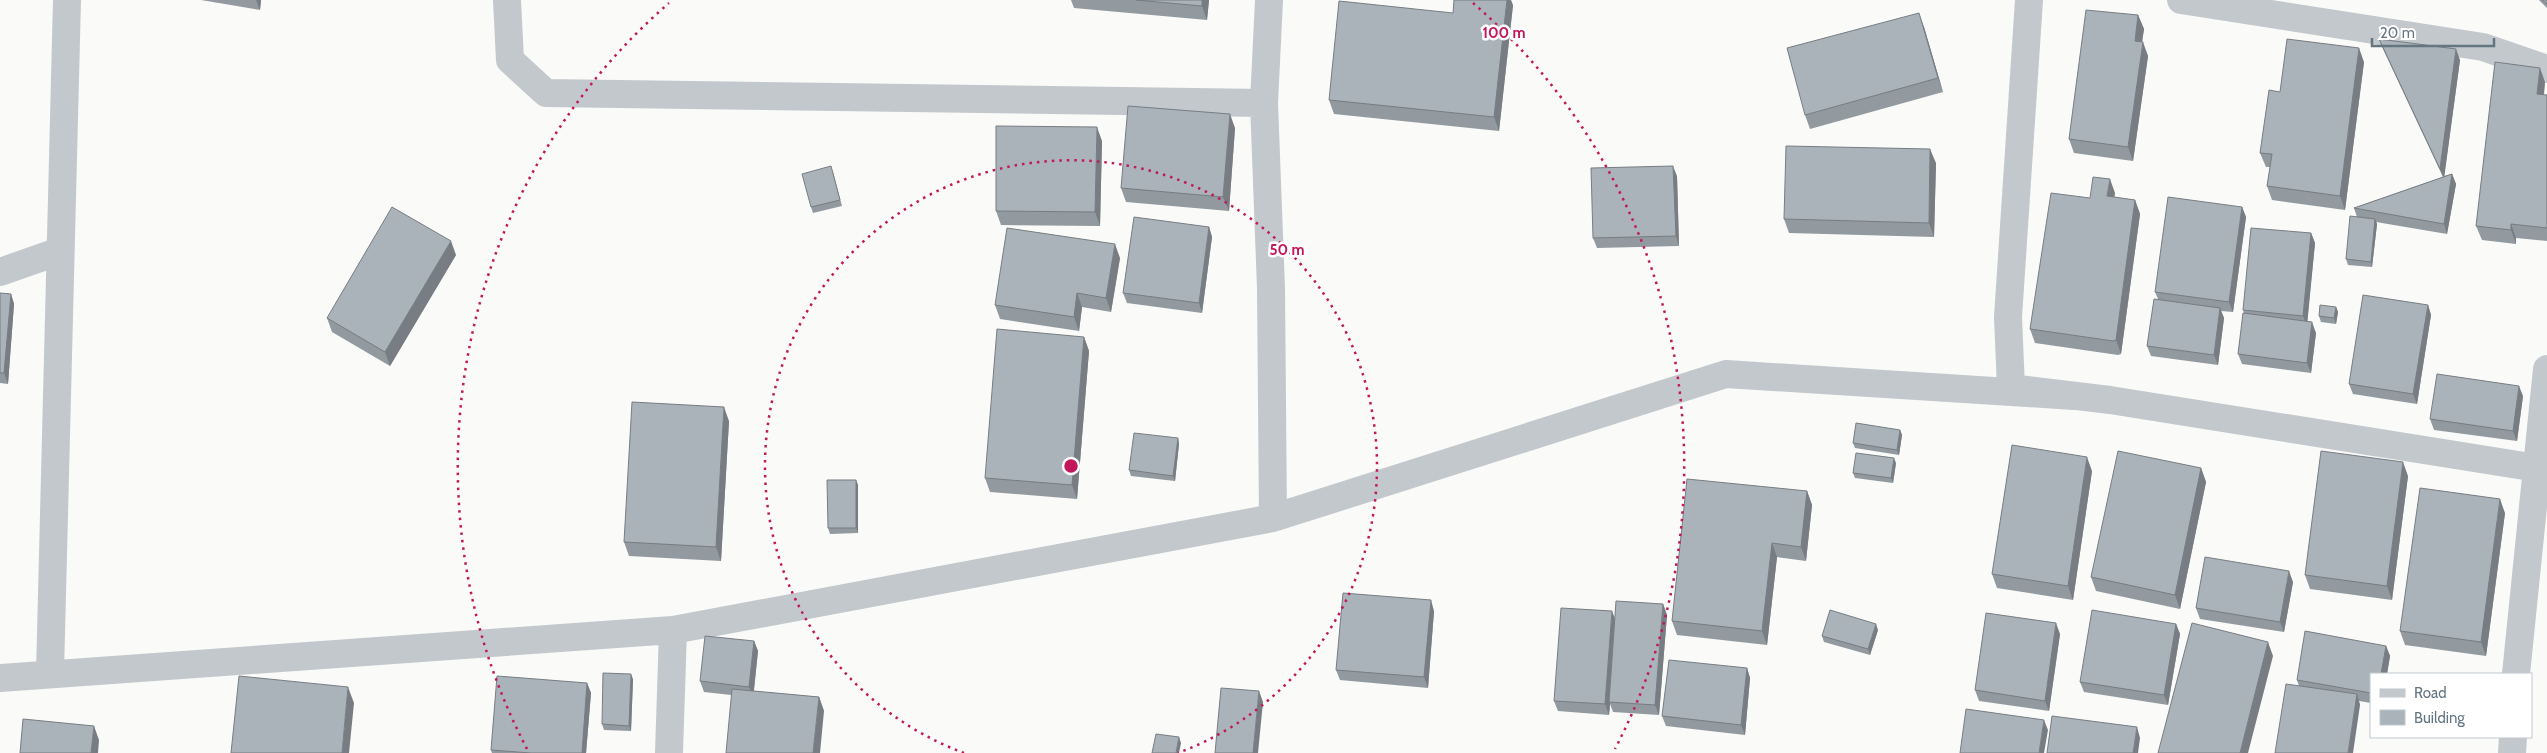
<svg xmlns="http://www.w3.org/2000/svg" width="2547" height="753" viewBox="0 0 2547 753" font-family="Cabin,sans-serif">
  <style>
    .lines { fill: none; stroke-linecap: round; stroke-linejoin: round }
    .minor { stroke: #c3c8cc; stroke-width: 28 }
    .wall { fill: #929a9f }
    .shaded-wall { fill: #777d82 }
    .building { fill: #aab3b9; stroke: #777d82 }
    .ring { fill: none; stroke: #c2185b; stroke-width: 2.5; stroke-dasharray: 2.5 5 }
    .centre { fill: #c2185b; stroke: #fff; stroke-width: 2.5 }
    .ring-label { font-size: 15px; text-anchor: middle; font-weight: bold; fill: #c2185b; stroke: #fff; stroke-width: 5; stroke-linejoin: round; paint-order: stroke }
  </style>
  <rect width="100%" height="100%" fill="#fafaf8"/>
  <g class="lines">
    <!-- minor -->
    <path class="minor" d="M507,0L510,60L546,93L1264,103
      M1269,0L1264,103L1271,288L1273,518
      M2029,0L2008,317L2011,388L2110,400L2537,468
      M2181,0L2483,47L2547,69
      M0,272L60,251
      M50,673L67,0
      M2516,674L2547,369
      M0,678L673,630L1273,518L1726,374L2074,396
      M669,753L673,630
      M2512,753L2513,737"/>
  </g>
  <!-- wall -->
  <path class="wall" d="M201,0H261L260,10Z
    M1071,0H1209L1207,20L1074,8Z
    M2539,0H2547V8Z
    M1513,5L1499,131L1334,114L1329,100L1453,13Z
    M2138,15L2144,29L2142,42L2148,56L2133,161L2074,153L2069,139Z
    M1924,27L1943,92L1810,129L1805,115Z
    M2379,39L2460,60L2444,176L2452,174L2456,184L2447,234L2376,222L2377,224L2372,267L2348,265L2346,259L2357,217L2354,208L2443,177L2383,49Z
    M2364,62L2345,210L2272,200L2267,186L2270,167H2266L2260,153L2280,92Z
    M2545,82L2544,95H2547V241L2516,238V244L2482,240L2476,226Z
    M1235,128L1229,211L1126,202L1121,188Z
    M1102,141L1100,226L1001,225L996,211Z
    M1936,163L1934,237L1789,233L1784,219Z
    M833,172L842,206L813,213L811,207Z
    M1677,176L1679,246L1597,248L1593,238Z
    M2115,193L2114,197L2135,200L2140,214L2121,354L2118,355L2035,343L2030,329L2090,198Z
    M2242,207L2246,217L2233,312L2221,311L2224,318L2218,365L2151,356L2147,346L2158,299L2155,292Z
    M1209,227L1212,237L1202,313L1127,303L1123,293Z
    M2311,233L2315,243L2307,322L2316,333L2311,373L2242,364L2238,354L2244,313L2243,310Z
    M456,255L390,366L332,332L327,318Z
    M1120,258L1111,312L1082,307L1079,331L1000,319L995,305Z
    M0,293L11,294L14,304L8,384L0,383Z
    M2428,305L2431,315L2417,404L2353,394L2349,384Z
    M2336,307L2338,312L2336,324L2321,322L2319,316Z
    M1084,337L1089,351L1077,499L990,492L985,478Z
    M2523,396L2517,441L2434,430L2430,419Z
    M729,421L721,561L629,556L624,542Z
    M1900,430L1902,435L1899,455L1855,448L1853,443Z
    M1178,438L1179,444L1175,481L1131,476L1129,470Z
    M1896,463L1893,483L1855,478L1853,473Z
    M2201,468L2206,482L2180,609L2096,591L2091,577Z
    M2092,471L2073,600L1997,588L1992,574Z
    M2408,476L2392,600L2310,589L2305,575Z
    M856,480L858,485V533L830,534L828,528Z
    M1807,491L1812,505L1806,561L1777,557L1767,645L1677,635L1672,621Z
    M2505,513L2486,656L2405,645L2400,631Z
    M2293,582L2284,632L2200,619L2196,608Z
    M1663,604L1667,615L1659,715L1613,712L1610,704L1609,715L1558,711L1554,701L1615,620Z
    M1434,611L1428,688L1340,680L1336,670Z
    M2176,624L2180,634L2168,705L2084,692L2080,682Z
    M1878,630L1870,655L1824,642L1822,636Z
    M2060,634L2049,711L1979,701L1975,690Z
    M754,641L758,651L754,691L819,697L824,711L731,695L704,692L700,681Z
    M2386,646L2390,656L2387,674H2371V703L2359,701L2360,705L2299,686L2297,680Z
    M1747,668L1750,678L1745,735L1666,726L1662,716Z
    M633,679L631,731L604,730L602,724Z
    M587,683L591,693L586,753H492L491,750Z"/>
  <!-- shaded-wall -->
  <path class="shaded-wall" d="M256,0H261L260,10Z
    M1202,0H1209L1207,20L1202,6Z
    M1507,0H1511L1513,5L1499,131L1494,117Z
    M1919,13L1924,27L1943,92L1938,78Z
    M2138,15L2144,29L2140,55L2135,41Z
    M2143,42L2148,56L2133,161L2128,147Z
    M2359,48L2364,62L2345,210L2340,196Z
    M2456,49L2460,60L2444,179L2440,169Z
    M2540,68L2545,82L2542,108L2537,94Z
    M1230,114L1235,128L1229,211L1223,197Z
    M1097,127L1102,141L1100,226L1095,212Z
    M1930,149L1936,163L1934,237L1929,223Z
    M1673,166L1677,176L1679,246L1676,236Z
    M2452,174L2456,184L2447,234L2444,224Z
    M2110,179L2115,193L2112,210L2107,196Z
    M2135,200L2140,214L2121,354L2116,340Z
    M2242,207L2246,217L2233,312L2229,302Z
    M2375,219L2377,224L2372,267L2371,262Z
    M2511,224L2516,238V244L2511,230Z
    M1209,227L1212,237L1202,313L1199,303Z
    M2311,233L2315,243L2307,326L2303,316Z
    M451,241L456,255L390,366L385,352Z
    M1115,244L1120,258L1111,312L1106,298Z
    M1077,293L1082,307L1079,331L1074,317Z
    M11,294L14,304L8,384L4,373Z
    M2428,305L2431,315L2417,404L2413,394Z
    M2336,307L2338,312L2336,324L2334,318Z
    M2220,308L2224,318L2218,365L2214,355Z
    M2312,322L2316,333L2311,373L2307,363Z
    M1084,337L1089,351L1077,499L1072,485Z
    M2519,386L2523,396L2517,441L2513,431Z
    M724,407L729,421L721,561L716,547Z
    M1900,430L1902,435L1899,455L1897,450Z
    M1178,438L1179,444L1175,481L1173,476Z
    M2087,457L2092,471L2073,600L2068,586Z
    M1894,458L1896,463L1893,483L1891,478Z
    M2403,462L2408,476L2392,600L2387,586Z
    M2201,468L2206,482L2180,609L2175,595Z
    M856,480L858,485V533L856,528Z
    M1807,491L1812,505L1806,561L1801,547Z
    M2500,499L2505,513L2486,656L2481,642Z
    M1772,543L1777,557L1767,645L1762,631Z
    M2289,571L2293,582L2284,632L2280,622Z
    M1431,600L1434,611L1428,688L1424,677Z
    M1663,604L1667,615L1659,715L1655,705Z
    M1612,611L1616,621L1609,702L1610,704L1609,715L1605,704Z
    M2056,623L2060,634L2049,711L2045,701Z
    M1876,624L1878,630L1870,655L1868,649Z
    M2176,624L2180,634L2168,705L2164,695Z
    M754,641L758,651L753,697L749,687Z
    M2268,642L2273,656L2248,753H2240Z
    M2386,646L2390,656L2387,674H2381Z
    M1747,668L1750,678L1745,735L1741,725Z
    M631,674L633,679L631,731L629,726Z
    M587,683L591,693L586,753H582Z
    M348,687L354,703L349,753H342Z
    M1259,691L1263,702L1258,753H1253Z
    M2357,694L2360,705L2353,753H2348Z
    M819,697L824,711L820,753H813Z
    M2044,720L2048,730L2044,753H2039Z
    M94,726L99,740L98,753H91Z
    M2137,727L2140,738L2138,753H2133Z
    M1179,737L1181,743L1179,753H1176Z"/>
  <!-- building -->
  <path class="building" d="M1136,0H1202V6Z
    M1454,0H1507L1494,117L1329,100L1339,1L1453,13Z
    M2542,0H2547V4Z
    M2086,10L2138,15L2135,41L2143,42L2128,147L2069,139Z
    M1919,13L1938,78L1805,115L1787,48Z
    M2287,39L2359,48L2340,196L2267,186L2272,154L2260,153L2269,90L2280,92Z
    M2379,39L2456,49L2440,169Z
    M2495,62L2540,68L2537,94L2547,95V228L2511,224V230L2476,226Z
    M1128,106L1230,114L1223,197L1121,188Z
    M996,126L1097,127L1095,212L996,211Z
    M1786,146L1930,149L1929,223L1784,219Z
    M831,166L840,200L811,207L802,174Z
    M1673,166L1676,236L1593,238L1591,168Z
    M2452,174L2444,224L2354,208Z
    M2093,177L2110,179L2107,196L2135,200L2116,340L2113,341L2030,329L2051,193L2090,198Z
    M2168,197L2242,207L2229,302L2155,292Z
    M392,207L451,241L385,352L327,318Z
    M2350,216L2375,219L2371,262L2346,259Z
    M1134,217L1209,227L1199,303L1123,293Z
    M1007,228L1115,244L1106,298L1077,293L1074,317L995,305Z
    M2251,228L2311,233L2303,316L2243,310Z
    M0,293L11,294L4,373H0Z
    M2363,295L2428,305L2413,394L2349,384Z
    M2154,299L2220,308L2214,355L2147,346Z
    M2320,305L2336,307L2334,318L2319,316Z
    M2243,313L2312,322L2307,363L2238,354Z
    M997,329L1084,337L1072,485L985,478Z
    M2437,374L2519,386L2513,431L2430,419Z
    M632,402L724,407L716,547L624,542Z
    M1856,423L1900,430L1897,450L1853,443Z
    M1134,433L1178,438L1173,476L1129,470Z
    M2012,445L2087,457L2068,586L1992,574Z
    M2118,451L2201,468L2175,595L2091,577Z
    M2321,451L2403,462L2387,586L2305,575Z
    M1856,453L1894,458L1891,478L1853,473Z
    M1687,479L1807,491L1801,547L1772,543L1762,631L1672,621Z
    M827,480H856V528H828Z
    M2420,488L2500,499L2481,642L2400,631Z
    M2205,557L2289,571L2280,622L2196,608Z
    M1343,593L1431,600L1424,677L1336,670Z
    M1616,601L1663,604L1655,705L1609,702Z
    M1561,608L1612,611L1605,704L1554,701Z
    M1830,610L1876,624L1868,649L1822,636Z
    M2092,610L2176,624L2164,695L2080,682Z
    M1986,613L2056,623L2045,701L1975,690Z
    M2192,623L2268,642L2240,753H2158Z
    M2305,631L2386,646L2381,674H2371V693L2297,680Z
    M705,636L754,641L749,687L700,681Z
    M1669,660L1747,668L1741,725L1662,716Z
    M603,673L631,674L629,726L602,724Z
    M239,676L348,687L342,753H231Z
    M497,676L587,683L582,753H531L491,750Z
    M2286,684L2357,694L2348,753H2275Z
    M1221,688L1259,691L1253,753H1215Z
    M732,689L819,697L813,753H726Z
    M1966,709L2044,720L2039,753H1960Z
    M2052,716L2137,727L2133,753H2047Z
    M23,719L94,726L91,753H20Z
    M1156,734L1179,737L1176,753H1152Z"/>
  <!-- distance rings -->
  <g class="ring">
    <path d="M964 753A306 306 0 1 1 1178 753"/>
    <path d="M527 749A613 613 0 0 1 669 3M1473 3A613 613 0 0 1 1615 749"/>
  </g>
  <circle cx="1071" cy="466" r="8" class="centre"/>
  <g class="ring-label">
    <text x="1504" y="38">100 m</text>
    <text x="1287" y="255">50 m</text>
  </g>
  <!-- legend -->
  <rect x="2370" y="673" width="162" height="65" fill="#ffffff" stroke="#c1c8cd"/>
  <rect x="2380" y="689" width="25" height="8" fill="#c3c8cc" stroke="#c1c8cd"/>
  <text x="2414" y="698" font-size="15" fill="#657683">Road</text>
  <rect x="2380" y="710" width="25" height="15" fill="#aab3b9" stroke="#c1c8cd"/>
  <text x="2414" y="723" font-size="15" fill="#657683">Building</text>
  <!-- scale -->
  <path d="M2372 38v8h122v-8" fill="none" stroke="#657683" stroke-width="2.5"/>
  <text x="2380" y="38" font-size="15" fill="#657683" stroke="#ffffff" stroke-width="4" paint-order="stroke">20 m</text>
</svg>
